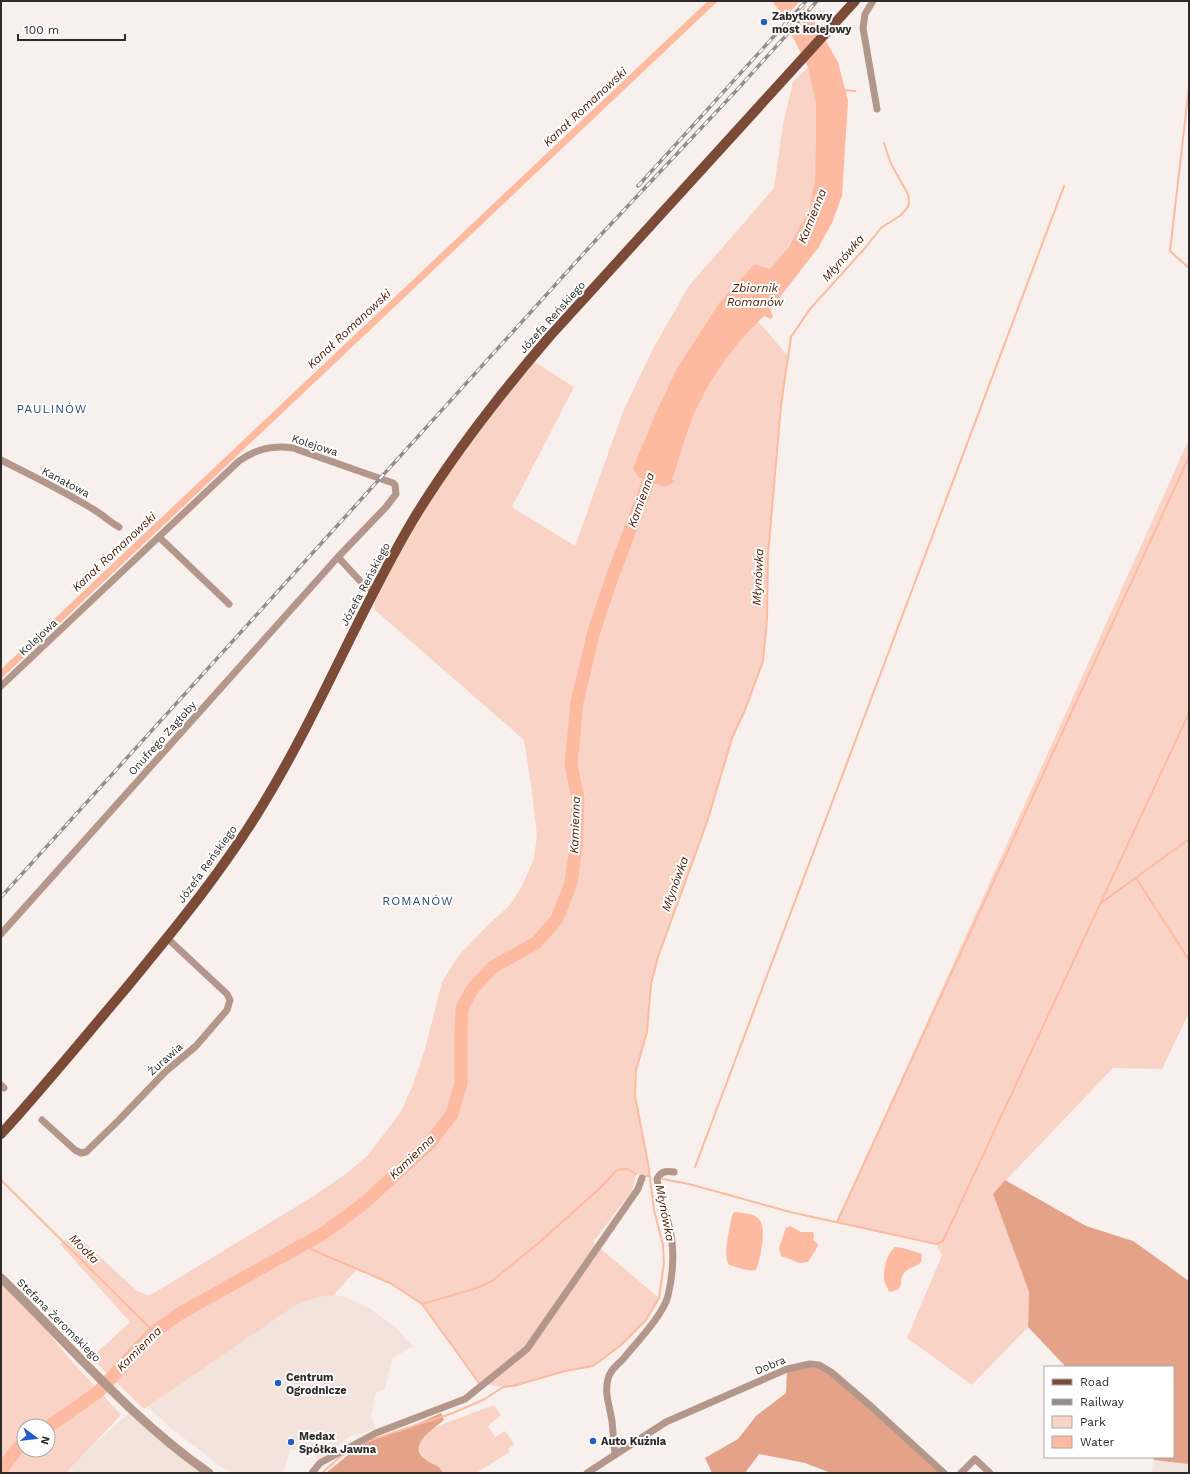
<svg xmlns="http://www.w3.org/2000/svg" width="1190" height="1474" viewBox="0 0 1190 1474" font-family="'Work Sans',sans-serif">
  <style>
    .built { fill: #f3e3dd }
    .green { fill: #f9d4c6; fill-rule: evenodd }
    .forest { fill: #e4a289 }
    .water { fill: #fdbaa0 }
    .pier { fill: #f8f0ed }
    .lines { fill: none; stroke-linecap: round; stroke-linejoin: round }
    .stream { stroke: #fdbaa0; stroke-width: 2 }
    .canal { stroke: #fdbaa0; stroke-width: 7 }
    .river { stroke: #fdbaa0; stroke-width: 13 }
    .minor { stroke: #b4978b; stroke-width: 7 }
    .tertiary { stroke: #b4978b; stroke-width: 9 }
    .primary { stroke: #7c4b37; stroke-width: 10 }
    .rail-casing { stroke: #938d8b; stroke-width: 3.5 }
    .rail { stroke: #fff; stroke-width: 2; stroke-dasharray: 6; stroke-linecap: butt }
    .poi-dot { fill: #255cc9; stroke: #fff; stroke-width: 1.5 }
    .labels { text-anchor: middle; stroke-width: 4; stroke-linejoin: round; paint-order: stroke }
    .poi-label { font-size: 11px; font-weight: bold; fill: #2e2b2a; stroke: #fff; text-anchor: start }
    .street-label { font-size: 11px; fill: #2e2b2a; stroke: #fff }
    .water-label { font-size: 12px; font-style: italic; fill: #511800; stroke: #fff }
    .neighbourhood-label { font-size: 12px; letter-spacing: 1px; fill: #2d4a82; stroke: #fff }
  </style>
  <rect width="100%" height="100%" fill="#f8f0ed"/>
  <!-- built -->
  <path class="built" d="M325,1295H334L345,1297L371,1309L396,1328L413,1346L392,1359L385,1389L376,1393L371,1416L376,1429L354,1435L347,1438L319,1462L316,1456L291,1449L283,1473H233L214,1463L208,1456L174,1431L147,1406L293,1307L307,1300Z
    M129,1413L209,1473H66L91,1447Z
    M1154,1460L1188,1464L1189,1461V1473H1151Z"/>
  <!-- green -->
  <path class="green" d="M808,67C811,79 814,92 816,104C819,129 818,188 808,210C799,232 785,251 770,270L754,264L719,303L677,368L658,408L638,477L648,484L678,399L745,306L788,356L781,405L768,555L767,619L763,661L745,710L732,738L708,819L658,957L651,984L647,1032L636,1070L635,1096L649,1174L645,1176L636,1174L632,1191L593,1242L659,1298L646,1320L620,1346L593,1366L565,1371L513,1386L503,1387L479,1383L422,1304L390,1283L357,1269L334,1295C319,1296 307,1300 293,1307L144,1409L91,1358L130,1322L60,1244L74,1233L137,1291L147,1295L154,1293L312,1197L347,1173L368,1155L400,1113L412,1087L425,1049L442,982L459,955L490,923L510,905L522,886L534,858L537,836L531,785L524,740L375,610L374,592L413,521L530,359L574,387L512,507L575,546L624,409L654,347L689,286L774,188L783,124L793,82Z
    M1189,439V1013L1162,1069L1113,1068L993,1194L1029,1292L1028,1327L972,1385L907,1338L942,1255L936,1244L837,1222Z
    M1,1285L45,1328L69,1358L121,1415L66,1473H1ZM24,1426H48V1450H24Z
    M494,1405L501,1415L488,1426L495,1437L505,1431L514,1444L508,1449L510,1452L476,1473H443L441,1468L425,1460L420,1451L419,1445L424,1435L435,1427Z"/>
  <!-- forest -->
  <path class="forest" d="M1005,1180L1086,1226L1133,1241L1189,1281L1188,1464L1154,1460L1152,1457H1173V1367H1066L1028,1327L1029,1292L993,1194Z
    M819,1365L944,1473H831L805,1463L759,1454L745,1473H712L705,1458L738,1439L756,1416L786,1393L787,1369Z
    M441,1413L444,1420C433,1429 406,1446 426,1460C433,1465 440,1465 443,1473H326L348,1455L369,1440L410,1427Z"/>
  <!-- water -->
  <path class="water" d="M772,1H803L838,62L848,101L842,196L832,223L818,248L770,310L773,316L771,319L764,316C731,347 703,387 688,430C682,446 678,463 672,479L675,482L665,487L638,477L633,468L658,408L677,368L719,303L754,264L770,269L789,246L809,210L815,180L816,140V104L808,67L780,12Z
    M734,1212C742,1213 752,1213 758,1218C768,1226 760,1260 756,1270C746,1272 739,1267 729,1265C722,1255 730,1228 732,1216Z
    M790,1226L801,1232H813L814,1236L813,1240L816,1242L818,1246L808,1262L800,1263L781,1256L779,1248L786,1228Z
    M895,1247L903,1248L922,1254L921,1262C916,1267 910,1267 905,1272C896,1282 908,1289 889,1292C888,1288 885,1284 884,1280C883,1270 887,1253 895,1247Z"/>
  <!-- pier -->
  <path class="pier" d="M800,1H805L807,4L786,28L782,21Z
    M808,5L812,11L790,36L786,30Z"/>
  <g class="lines">
    <!-- stream -->
    <path class="stream" d="M1189,87L1170,251L1189,268
      M843,90L855,91
      M1136,878L1189,960
      M1101,903L1189,839
      M695,1167L1064,186
      M645,1176H649
      M663,1179L689,1184L790,1212L936,1244L943,1241L1189,713
      M1,1180L154,1332
      M837,1222L1189,457
      M301,1245L390,1283L422,1304
      M479,1383L422,1304L474,1289L492,1281L541,1241L600,1188L616,1171L621,1169H627L636,1174
      M368,1441L453,1413L485,1399L503,1387L513,1386L565,1371L593,1366L620,1346L646,1320L659,1298L664,1263L663,1245L654,1210L648,1163L635,1096L636,1070L647,1032L651,984L658,957L708,819L732,738L745,710L763,661L767,619L768,555L781,405L791,337L810,309L865,248L881,228L901,215L908,207L909,201L908,194L891,164L884,143
      M322,1473L340,1457L350,1451"/>
    <!-- canal -->
    <path class="canal" d="M1,674L713,1"/>
    <!-- river -->
    <path class="river" d="M48,1427L98,1392L154,1332L179,1314L324,1233L363,1204L429,1144L452,1114L461,1083V1031L462,1008L473,988L493,967L536,943L557,919L571,883L576,847L578,799L571,765L577,702L594,631L613,575L655,464
      M1,1470L18,1448L24,1444"/>
    <!-- minor -->
    <path class="minor" d="M873,1L865,14L863,28L877,109
      M1,460C33,476 66,492 96,511C104,516 110,522 119,527
      M159,537L229,604
      M1,686L239,461C256,449 272,445 293,448L393,483L395,485L396,494L386,507L338,557L361,582L374,592
      M1,934L338,557
      M1,1085L4,1088
      M42,1120L75,1150L81,1153L86,1152L119,1120L165,1072L196,1046L227,1010L230,1000L227,994L167,938
      M615,1455C614,1444 613,1432 612,1421C610,1407 604,1393 608,1379C610,1369 618,1365 624,1358C637,1342 663,1315 668,1296C673,1274 675,1248 669,1226C665,1210 659,1195 657,1179C661,1171 665,1171 674,1172
      M312,1473L320,1463L376,1433L465,1399L527,1349L638,1189L642,1178
      M587,1473L666,1422L787,1369L810,1364L819,1365L831,1372L874,1409L944,1473
      M961,1473L975,1459L990,1473"/>
    <!-- tertiary -->
    <path class="tertiary" d="M1,1278C69,1344 131,1419 209,1473"/>
    <!-- primary -->
    <path class="primary" d="M1,1134C43,1088 82,1040 122,993C173,931 224,870 265,801C320,710 359,611 413,520C453,454 500,394 550,336L855,1"/>
    <!-- rail casing -->
    <g class="rail-casing">
      <path id="rail" d="M638,186L806,1
        M1,897L595,241L735,92L817,1"/>
    </g>
    <!-- rail -->
    <use href="#rail" class="rail"/>
  </g>
  <!-- markers -->
  <g class="poi-dot">
    <circle cx="764" cy="22" r="4"/>
    <circle cx="278" cy="1383" r="4"/>
    <circle cx="593" cy="1441" r="4"/>
    <circle cx="291" cy="1442" r="4"/>
  </g>
  <g class="labels">
    <!-- poi labels -->
    <g class="poi-label">
      <text x="772" y="20">Zabytkowy<tspan x="772" dy="13">most kolejowy</tspan></text>
      <text x="286" y="1381">Centrum<tspan x="286" dy="13">Ogrodnicze</tspan></text>
      <text x="299" y="1440">Medax<tspan x="299" dy="13">Spółka Jawna</tspan></text>
      <text x="601" y="1445">Auto Kuźnia</text>
    </g>
    <!-- street labels -->
    <g class="street-label">
      <text transform="translate(552 317) rotate(-48)" y="4">Józefa Reńskiego</text>
      <text transform="translate(315 445) rotate(18)" y="4">Kolejowa</text>
      <text transform="translate(66 482) rotate(28)" y="4">Kanałowa</text>
      <text transform="translate(365 584) rotate(-62)" y="4">Józefa Reńskiego</text>
      <text transform="translate(38 637) rotate(-43)" y="4">Kolejowa</text>
      <text transform="translate(162 738) rotate(-48)" y="4">Onufrego Zagłoby</text>
      <text transform="translate(207 864) rotate(-54)" y="4">Józefa Reńskiego</text>
      <text transform="translate(165 1059) rotate(-42)" y="4">Żurawia</text>
      <text transform="translate(59 1320) rotate(45)" y="4">Stefana Żeromskiego</text>
      <text transform="translate(770 1365) rotate(-22)" y="4">Dobra</text>
    </g>
    <!-- water labels -->
    <g class="water-label">
      <text transform="translate(585 107) rotate(-43)" y="4">Kanał Romanowski</text>
      <text transform="translate(812 216) rotate(-68)" y="4">Kamienna</text>
      <text transform="translate(843 258) rotate(-49)" y="4">Młynówka</text>
      <text x="755" y="292">Zbiornik<tspan x="755" dy="14">Romanów</tspan></text>
      <text transform="translate(349 329) rotate(-43)" y="4">Kanał Romanowski</text>
      <text transform="translate(641 500) rotate(-70)" y="4">Kamienna</text>
      <text transform="translate(114 552) rotate(-43)" y="4">Kanał Romanowski</text>
      <text transform="translate(758 577) rotate(-87)" y="4">Młynówka</text>
      <text transform="translate(575 825) rotate(-88)" y="4">Kamienna</text>
      <text transform="translate(675 884) rotate(-70)" y="4">Młynówka</text>
      <text transform="translate(412 1157) rotate(-44)" y="4">Kamienna</text>
      <text transform="translate(665 1213) rotate(79)" y="4">Młynówka</text>
      <text transform="translate(84 1249) rotate(45)" y="4">Modła</text>
      <text transform="translate(139 1349) rotate(-45)" y="4">Kamienna</text>
    </g>
    <!-- neighbourhood labels -->
    <g class="neighbourhood-label">
      <text x="52" y="413">PAULINÓW</text>
      <text x="418" y="905">ROMANÓW</text>
    </g>
  </g>
  <!-- border -->
  <rect width="1190" height="1474" fill="none" stroke="#2e2b2a" stroke-width="4"/>
  <!-- legend -->
  <rect x="1044" y="1366" width="130" height="92" fill="#ffffff" stroke="#abaaaa"/>
  <rect x="1052" y="1379" width="20" height="6" fill="#7c4b37" stroke="#abaaaa"/>
  <text x="1080" y="1386" font-size="12" fill="#2e2b2a">Road</text>
  <rect x="1052" y="1399" width="20" height="6" fill="#938d8b" stroke="#abaaaa"/>
  <text x="1080" y="1406" font-size="12" fill="#2e2b2a">Railway</text>
  <rect x="1052" y="1416" width="20" height="12" fill="#f9d4c6" stroke="#abaaaa"/>
  <text x="1080" y="1426" font-size="12" fill="#2e2b2a">Park</text>
  <rect x="1052" y="1436" width="20" height="12" fill="#fdbaa0" stroke="#abaaaa"/>
  <text x="1080" y="1446" font-size="12" fill="#2e2b2a">Water</text>
  <!-- north arrow -->
  <g transform="translate(36 1438) rotate(105)"><circle r="19" fill="#ffffff" stroke="#abaaaa"/>
  <path d="M0-3L7 15L0 10L-7 15Z" fill="#255cc9"/>
  <text y="-6" font-size="11" font-weight="bold" text-anchor="middle" fill="#2e2b2a">N</text>
  </g>
  <!-- scale -->
  <path d="M18 34v6h107v-6" fill="none" stroke="#2e2b2a" stroke-width="2"/>
  <text x="24" y="34" font-size="12" fill="#2e2b2a" stroke="#ffffff" stroke-width="3" paint-order="stroke">100 m</text>
</svg>
